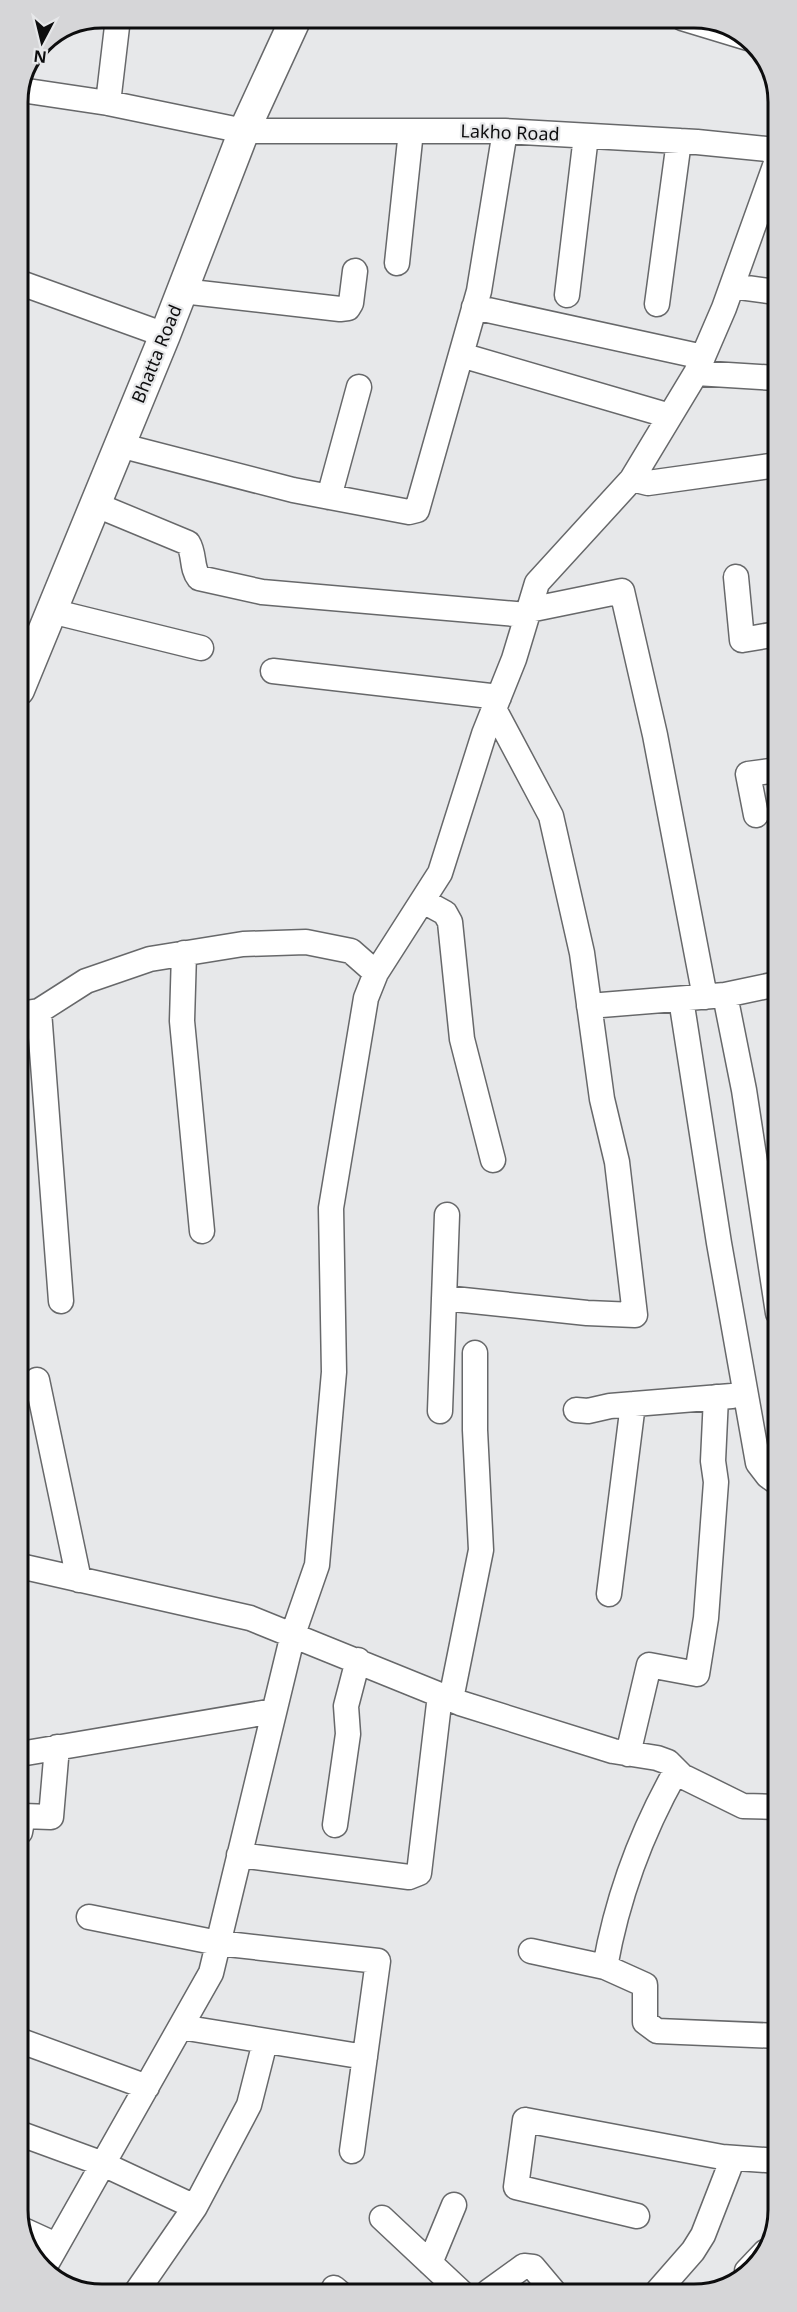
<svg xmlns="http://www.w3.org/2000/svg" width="797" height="2312" viewBox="0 0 797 2312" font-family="'Noto Sans',sans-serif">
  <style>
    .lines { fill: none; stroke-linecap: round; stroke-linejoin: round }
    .minor-casing { stroke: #67686a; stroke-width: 27 }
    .major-casing { stroke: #67686a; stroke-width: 33 }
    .minor { stroke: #fff; stroke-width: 24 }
    .major { stroke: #fff; stroke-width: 30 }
    .labels { text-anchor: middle; stroke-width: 4.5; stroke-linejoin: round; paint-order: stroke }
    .street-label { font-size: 18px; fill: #0d0d0e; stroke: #e7e8ea }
    .rim { fill: none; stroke: #0d0d0e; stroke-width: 3 }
  </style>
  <rect width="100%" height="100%" fill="#e7e8ea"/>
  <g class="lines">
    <!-- minor casing -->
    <g class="minor-casing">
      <path id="minor" d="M682,18L748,38
        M21,90L108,103L244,131H505L697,142L776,150
        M108,103L118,18
        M397,263L411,131
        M18,282L165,335
        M732,286L776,292
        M182,291L340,309L348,308L351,303L355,271
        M567,295L586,136
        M657,304L679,141
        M474,307L703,357
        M461,355L670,416
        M696,373L776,378
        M119,445L293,490L409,512L417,510L479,291L505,131
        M632,479L648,483L777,465
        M329,497L359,387
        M94,504L188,543C195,554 191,568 199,578L262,592L527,615
        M736,577L742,640L777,634
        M529,610L622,591L655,735L705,997
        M51,611L201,648
        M273,671L499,697
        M756,815L748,774L777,770
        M423,901L445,913L450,922L462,1039L493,1160
        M184,953L182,1021L202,1231
        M725,995L744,1090L778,1313
        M681,999L719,1243L758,1463L768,1476L778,1483
        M589,1006L725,995L777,984
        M39,1011L61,1301
        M19,1014L39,1011L86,981L150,959L243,944L306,942L351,951L376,973
        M444,1298L587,1313L635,1315L617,1162L602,1099L582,953L551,816L494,709
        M37,1380L79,1580
        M576,1410L588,1411L610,1406L732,1396
        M440,1411L447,1215
        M20,1566L250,1618L460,1703L613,1751L657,1758L668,1762L682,1776L743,1806L778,1807
        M609,1594L633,1404
        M451,1699L481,1550L475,1430V1353
        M20,1754L274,1711
        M628,1754L649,1665L697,1674L706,1618L716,1482L713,1461L716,1397
        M335,1825L348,1734L346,1706L358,1660
        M20,1832L23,1816L51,1817L57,1747
        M239,1855L409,1877L419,1873L440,1695
        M89,1917L218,1943L378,1961L352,2151
        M531,1951L605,1967L645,1985V2022L657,2031L779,2036
        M605,1967C617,1899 642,1831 676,1771
        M181,2027L365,2057
        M21,2041L147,2087
        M21,2134L103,2164L195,2207
        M637,2216L516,2187L525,2120L722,2157L779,2161
        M382,2218L461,2292
        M21,2229L56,2245
        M430,2263L454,2205
        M44,2268L211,1973L293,1634L317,1565L334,1372L331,1208L366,998L376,973L440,873L484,734L514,659L537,583L632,479L696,373L724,308L776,163
        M747,2271L765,2252
        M334,2288L340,2293
        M658,2291L693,2251L703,2235L733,2158
        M488,2292L524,2266L533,2267L554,2292
        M135,2294L195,2207L249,2105L265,2042"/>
    </g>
    <!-- major casing -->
    <g class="major-casing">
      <path id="major" d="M19,690L165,335L244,131L296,18"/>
    </g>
    <!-- minor -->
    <use href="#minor" class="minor"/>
    <!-- major -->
    <use href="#major" class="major"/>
  </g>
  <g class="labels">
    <!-- street labels -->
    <g class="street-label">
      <text transform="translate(510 133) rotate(2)" y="6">Lakho Road</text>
      <text transform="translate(157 354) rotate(-68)" y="6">Bhatta Road</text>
    </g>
  </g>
  <!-- crop -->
  <path d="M0 0H797V2312H0ZM102 28H694A74 74 0 0 1 768 102V2210A74 74 0 0 1 694 2284H102A74 74 0 0 1 28 2210V102A74 74 0 0 1 102 28Z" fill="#d6d6d8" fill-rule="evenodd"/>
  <path class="rim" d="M102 28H694A74 74 0 0 1 768 102V2210A74 74 0 0 1 694 2284H102A74 74 0 0 1 28 2210V102A74 74 0 0 1 102 28Z"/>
  <!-- north arrow -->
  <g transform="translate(42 42) rotate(187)" stroke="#e7e8ea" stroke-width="4.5" paint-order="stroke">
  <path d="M0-4.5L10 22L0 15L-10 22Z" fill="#0d0d0e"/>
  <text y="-9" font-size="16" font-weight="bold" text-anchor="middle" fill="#0d0d0e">N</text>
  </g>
</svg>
